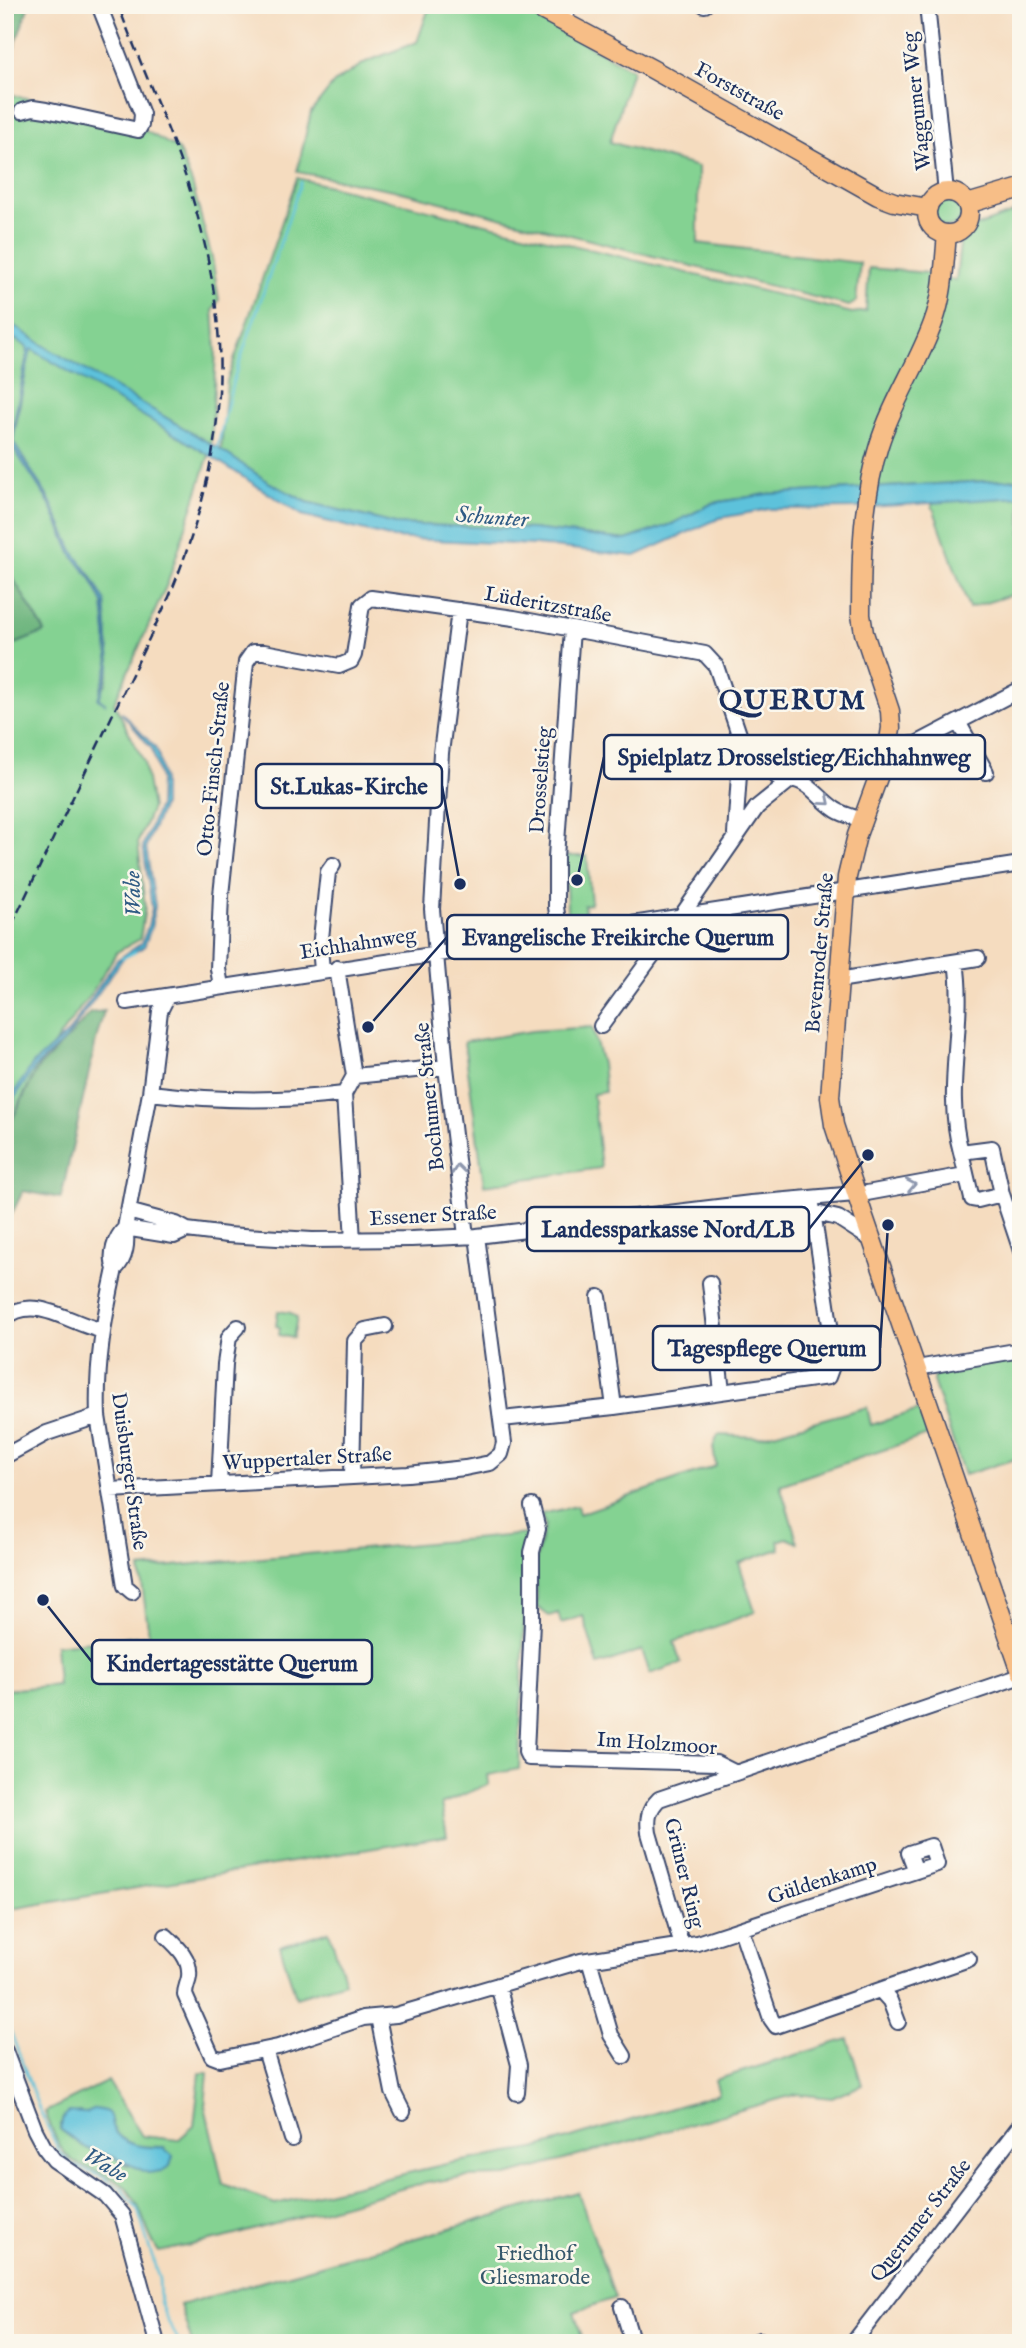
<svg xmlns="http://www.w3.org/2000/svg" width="1026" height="2348" viewBox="0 0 1026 2348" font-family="'IM FELL English',serif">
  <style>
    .green { fill: #84d292; stroke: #508078; stroke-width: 2; fill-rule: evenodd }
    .forest { fill: #6bb47c; stroke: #43726d; stroke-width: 2 }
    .water { fill: #5dc2db; stroke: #3c789c; stroke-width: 2 }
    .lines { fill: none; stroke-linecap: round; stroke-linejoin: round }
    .stream { stroke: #5dc2db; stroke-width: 2.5 }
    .minor-casing { stroke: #3c496d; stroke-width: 18 }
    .major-casing { stroke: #3c496d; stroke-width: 21 }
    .minor { stroke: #fff; stroke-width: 14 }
    .major { stroke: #f7be87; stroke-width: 18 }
    .rail { stroke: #1b2f5e; stroke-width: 2.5; stroke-dasharray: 10 5; stroke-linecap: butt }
    .oneway { stroke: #8d97ae }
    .labels { text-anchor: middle; stroke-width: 5; stroke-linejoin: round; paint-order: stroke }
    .street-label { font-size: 21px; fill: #1b2f5e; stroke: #fbf7ec }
    .park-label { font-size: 21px; fill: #35586b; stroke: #fbf7ec }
    .water-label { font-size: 23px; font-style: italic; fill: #2f5b84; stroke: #fbf7ec }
    .district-label { font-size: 28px; font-weight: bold; letter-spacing: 2px; fill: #1b2f5e; stroke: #fbf7ec }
    .leader { fill: none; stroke: #1b2f5e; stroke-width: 2.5 }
    .callout-dot { fill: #1b2f5e; stroke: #fbf7ec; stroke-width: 2.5 }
    .callout { fill: #fbf7ec; stroke: #1b2f5e; stroke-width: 2.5 }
    .callout-label { font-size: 23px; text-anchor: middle; font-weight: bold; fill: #1b2f5e }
  </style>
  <rect width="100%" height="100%" fill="#fbf7ec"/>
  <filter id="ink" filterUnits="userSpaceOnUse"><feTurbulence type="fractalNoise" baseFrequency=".0143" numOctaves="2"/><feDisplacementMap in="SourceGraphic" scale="14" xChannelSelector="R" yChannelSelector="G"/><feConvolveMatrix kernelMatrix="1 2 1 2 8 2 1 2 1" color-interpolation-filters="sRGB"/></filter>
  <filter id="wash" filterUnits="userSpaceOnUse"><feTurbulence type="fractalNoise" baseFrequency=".00686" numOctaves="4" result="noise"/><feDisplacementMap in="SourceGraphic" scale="28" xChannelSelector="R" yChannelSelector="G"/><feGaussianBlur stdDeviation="1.57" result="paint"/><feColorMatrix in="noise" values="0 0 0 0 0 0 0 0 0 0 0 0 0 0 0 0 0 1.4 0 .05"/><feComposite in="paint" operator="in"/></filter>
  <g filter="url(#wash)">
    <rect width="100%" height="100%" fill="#f5dcbf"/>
    <!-- green -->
    <path class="green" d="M430,5H516L632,70L610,142L698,167V243L860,263L856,302L849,306L394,190L297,172L311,112L334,83L366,62L417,42Z
      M5,93L133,124L178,149L192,183L202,221L212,258L219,300L213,310L216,351L211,444L46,347L5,320Z
      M297,178L852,313L866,311L869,268L928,273L956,281L960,244L977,226L1021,210V479L767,494L713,503L672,524L626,540L532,529L395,524L307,502L270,483L221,450L227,381Z
      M934 213a14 14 0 1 1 28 0a14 14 0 1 1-28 0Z
      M5,333L26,346L28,350L11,443L50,504L72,555L91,579L103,603L109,664L100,691L106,684L110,666L105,601L91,576L74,553L49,499L13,442L30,348L209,455L168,582L114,703L144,762L152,808L138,842L145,907L140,939L117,952L94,989L37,1068L5,1131V648L45,632L5,565Z
      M1021,497V592L969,608L931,502Z
      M565,856H587L591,904L584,905L586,923L574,922L570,918L567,909Z
      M592,1027L602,1064L605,1092L593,1094L601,1168L484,1185L464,1042L532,1031Z
      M278,1311L291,1313L297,1318L293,1338L279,1335L280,1327L276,1326Z
      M1021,1357V1457L964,1475L933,1381L934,1375L942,1370Z
      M867,1407L871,1425L919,1410L928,1435L780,1485L798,1543L787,1538L778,1541L780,1549L739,1563L755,1612L674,1642L681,1663L650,1674L642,1650L598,1665L583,1616L561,1623L558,1613L549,1616L537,1607L536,1559L545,1525L541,1514L577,1506L579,1514L716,1466L713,1447L718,1435L759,1437Z
      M527,1534L519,1769L488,1775L489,1784L441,1804L447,1836L5,1910V1690L58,1685L55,1645L149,1635L140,1569Z
      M329,1931L345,1982L296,1997L280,1946Z
      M848,2039L862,2085L832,2098L797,2094L507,2176L462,2177L415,2185L224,2238L159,2252C143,2231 144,2205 124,2186C110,2174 91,2171 75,2162C59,2153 52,2129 45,2112L108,2081L142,2136L178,2140L194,2126L200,2073H208L205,2106L223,2184L275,2204L451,2163L534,2149L719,2094L715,2080ZM79,2112L112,2126L117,2135L134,2146L163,2147L128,2166L113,2157L85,2148L60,2129L63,2117Z
      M578,2192L615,2298L574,2312L584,2343H192L180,2305Z"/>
    <!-- forest -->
    <path class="forest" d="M5,5H29L5,74Z
      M5,565L45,632L5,648Z
      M104,1011L97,1036L61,1198L23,1191L5,1228V1134L38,1068L72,1034L90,1013Z"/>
    <!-- water -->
    <path class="water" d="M5,320L46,347L221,450L270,483L307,502L395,524L532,529L626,540L672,524L713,503L767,494L1021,479V497L854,508L769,509L720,518L635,556L535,545L393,538L302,515L209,455L31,349L16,418L13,442L49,499L74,553L91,576L105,601L110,666L99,699L106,704L98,699L109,664L103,603L91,579L72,555L50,504L10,443L28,350L26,346L5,333Z
      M121,712L154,746L158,753L163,780V805L146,846L155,906L151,928L144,947L123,958L66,1039L35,1067L16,1096L5,1124L12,1096L33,1064L68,1033L117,960L142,943L148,926L152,909L143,845L159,806L160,779L152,749Z
      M95,2109C99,2110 103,2110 107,2112C112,2115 110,2122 113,2128C121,2146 146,2148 163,2147L173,2156L170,2166L161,2171L148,2173L113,2157L85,2148L60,2129L63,2117L69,2112L86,2113Z"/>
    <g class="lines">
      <!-- stream -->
      <path class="stream" d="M217,449L233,381L301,182
        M122,958L135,952
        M5,2016L39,2109L60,2153L72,2165L103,2177L122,2189L137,2208L159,2279L160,2303L166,2318L180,2343"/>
    </g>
  </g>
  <g filter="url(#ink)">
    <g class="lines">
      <!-- minor casing -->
      <g class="minor-casing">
        <path id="minor" d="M704,5H705
          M927,5L946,192
          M562,22L570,5
          M22,111L33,108L46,110L138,130L141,125L142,114L99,5
          M459,610L441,753L432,909L446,1067L466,1236
          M958,722L986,772
          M889,744L904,746L918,743L1021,689
          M735,834L741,745
          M560,933L556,907V857L572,629
          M956,962C966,1025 943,1088 961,1152
          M337,968L354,1076L344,1094L353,1240
          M322,970L320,948L328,872L333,865
          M838,980L978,958
          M221,986L218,969L221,895L246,662L253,652H264L339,666L351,661L354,655L362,605L371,598L514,618L705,654L716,666L745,752L780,779C809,777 814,795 836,810C844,815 854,817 862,820
          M127,1002L1021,864
          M601,1026L682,915L757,807L793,778L805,774L875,758L884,761
          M354,1076L446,1067
          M150,1093C215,1101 279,1102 344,1094
          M1002,1194L978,1200L972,1199L961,1152L992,1148L1002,1194L1021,1251
          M780,1205L838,1218L872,1240
          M128,1211L176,1224L187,1230L227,1235L312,1240L411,1239L477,1236L751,1203L867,1193L965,1175
          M125,1228C115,1238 109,1255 115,1269C104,1318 96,1365 98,1416L125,1586L132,1592
          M125,1228L174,1236L187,1230
          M115,1269C126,1259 128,1242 125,1228L150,1093L160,1011L167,997
          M710,1283L722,1392
          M599,1297L614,1407
          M5,1318C34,1293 70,1324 101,1330
          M917,1368L1021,1350
          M502,1419L614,1407L828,1377L835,1358L811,1198
          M5,1456L47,1433L98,1416
          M352,1476L355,1341L365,1330L385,1326
          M219,1484L225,1364L229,1337L238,1327
          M110,1490L408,1474L465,1468L490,1463L501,1454L504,1443L477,1236
          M532,1506L538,1529L532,1552V1621L526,1752L529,1758L716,1763L734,1772
          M741,1929L771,2019L776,2026L969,1959
          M166,1936C178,1947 191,1959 189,1977C188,1984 185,1987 185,1995L212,2056L220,2059L278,2047L363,2018L396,2015L581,1961L697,1943L937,1864L931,1846L909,1853L916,1871
          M682,1946L649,1833C647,1819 648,1810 659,1799L1021,1676
          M589,1960L611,2035L624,2056
          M498,1985L519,2065L517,2093
          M881,1991L890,2001L898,2022
          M378,2017L393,2092L403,2112
          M265,2050L292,2139
          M5,2051L35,2130L44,2147L54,2160L105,2195L122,2215L157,2343
          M622,2307L633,2343
          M752,2343L760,2340
          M853,2343L1021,2124"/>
      </g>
      <!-- major casing -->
      <g class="major-casing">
        <path id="major" d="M532,5L652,69L878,196L894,202L928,208
          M927 213a21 21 0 1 1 42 0a21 21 0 1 1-42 0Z
          M967,204L1021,188
          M947,234C944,264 944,294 933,323C918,365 892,402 879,445C862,499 861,560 861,615L864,633L890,711L891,728L887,753L857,835L847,877L830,1097L834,1125L863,1214L1021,1672"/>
      </g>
      <!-- minor -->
      <use href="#minor" class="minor"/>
      <!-- major -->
      <use href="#major" class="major"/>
      <!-- rail -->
      <path class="rail" d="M5,939L169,597C230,450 236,330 186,178C166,120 140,63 118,5"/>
    </g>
    <!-- one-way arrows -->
    <defs><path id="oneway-chevron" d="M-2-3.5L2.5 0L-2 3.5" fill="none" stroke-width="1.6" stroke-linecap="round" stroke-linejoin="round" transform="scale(1.75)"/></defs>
    <g class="oneway">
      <use href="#oneway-chevron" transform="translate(826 801) rotate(40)"/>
      <use href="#oneway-chevron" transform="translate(458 1169) rotate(-97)"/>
      <use href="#oneway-chevron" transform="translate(911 1185) rotate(-11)"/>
    </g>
  </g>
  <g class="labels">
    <!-- street labels -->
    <g class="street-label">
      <text transform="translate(740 91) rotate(29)" y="7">Forststraße</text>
      <text transform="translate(916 101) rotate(-96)" y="7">Waggumer Weg</text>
      <text transform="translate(548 604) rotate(10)" y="7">Lüderitzstraße</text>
      <text transform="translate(213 769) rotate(-84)" y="7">Otto-Finsch-Straße</text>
      <text transform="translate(540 780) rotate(-86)" y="7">Drosselstieg</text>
      <text transform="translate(358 943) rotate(-9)" y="7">Eichhahnweg</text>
      <text transform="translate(819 953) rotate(-85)" y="7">Bevenroder Straße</text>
      <text transform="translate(429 1097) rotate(-96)" y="7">Bochumer Straße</text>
      <text transform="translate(433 1215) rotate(-3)" y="7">Essener Straße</text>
      <text transform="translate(307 1458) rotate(-3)" y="7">Wuppertaler Straße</text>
      <text transform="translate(130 1471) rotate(82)" y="7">Duisburger Straße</text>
      <text transform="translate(657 1743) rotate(4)" y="7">Im Holzmoor</text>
      <text transform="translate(685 1873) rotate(76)" y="7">Grüner Ring</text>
      <text transform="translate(822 1880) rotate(-18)" y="7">Güldenkamp</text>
      <text transform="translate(920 2220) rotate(-52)" y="7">Querumer Straße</text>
    </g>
    <!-- park labels -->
    <g class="park-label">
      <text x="535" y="2260">Friedhof<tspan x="535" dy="24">Gliesmarode</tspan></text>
    </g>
    <!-- water labels -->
    <g class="water-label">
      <text transform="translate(492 516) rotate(4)" y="8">Schunter</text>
      <text transform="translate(132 894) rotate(-92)" y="8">Wabe</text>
      <text transform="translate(106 2164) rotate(30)" y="8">Wabe</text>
    </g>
    <!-- district labels -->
    <g class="district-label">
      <text x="793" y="709">QUERUM</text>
    </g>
  </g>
  <!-- callouts -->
  <path class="leader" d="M577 880L604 757M460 884L442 786M368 1027L447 937M868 1155L809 1229M888 1225L880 1348M43 1600L92 1662"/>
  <g class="callout-dot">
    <circle cx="577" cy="880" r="7"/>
    <circle cx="460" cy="884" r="7"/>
    <circle cx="368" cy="1027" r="7"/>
    <circle cx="868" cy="1155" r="7"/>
    <circle cx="888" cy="1225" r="7"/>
    <circle cx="43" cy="1600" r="7"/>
  </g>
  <g class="callout">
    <rect x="604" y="735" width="381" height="44" rx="7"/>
    <rect x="256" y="764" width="186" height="44" rx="7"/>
    <rect x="447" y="915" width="341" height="44" rx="7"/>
    <rect x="527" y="1207" width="282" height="44" rx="7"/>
    <rect x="653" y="1326" width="227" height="44" rx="7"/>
    <rect x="92" y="1640" width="280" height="44" rx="7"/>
  </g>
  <g class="callout-label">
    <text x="794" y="765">Spielplatz Drosselstieg/Eichhahnweg</text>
    <text x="349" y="794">St.Lukas-Kirche</text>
    <text x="618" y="945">Evangelische Freikirche Querum</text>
    <text x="668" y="1237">Landessparkasse Nord/LB</text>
    <text x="767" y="1356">Tagespflege Querum</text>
    <text x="232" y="1671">Kindertagesstätte Querum</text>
  </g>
  <!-- margin -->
  <rect width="1026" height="2348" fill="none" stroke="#fbf7ec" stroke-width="28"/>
</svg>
